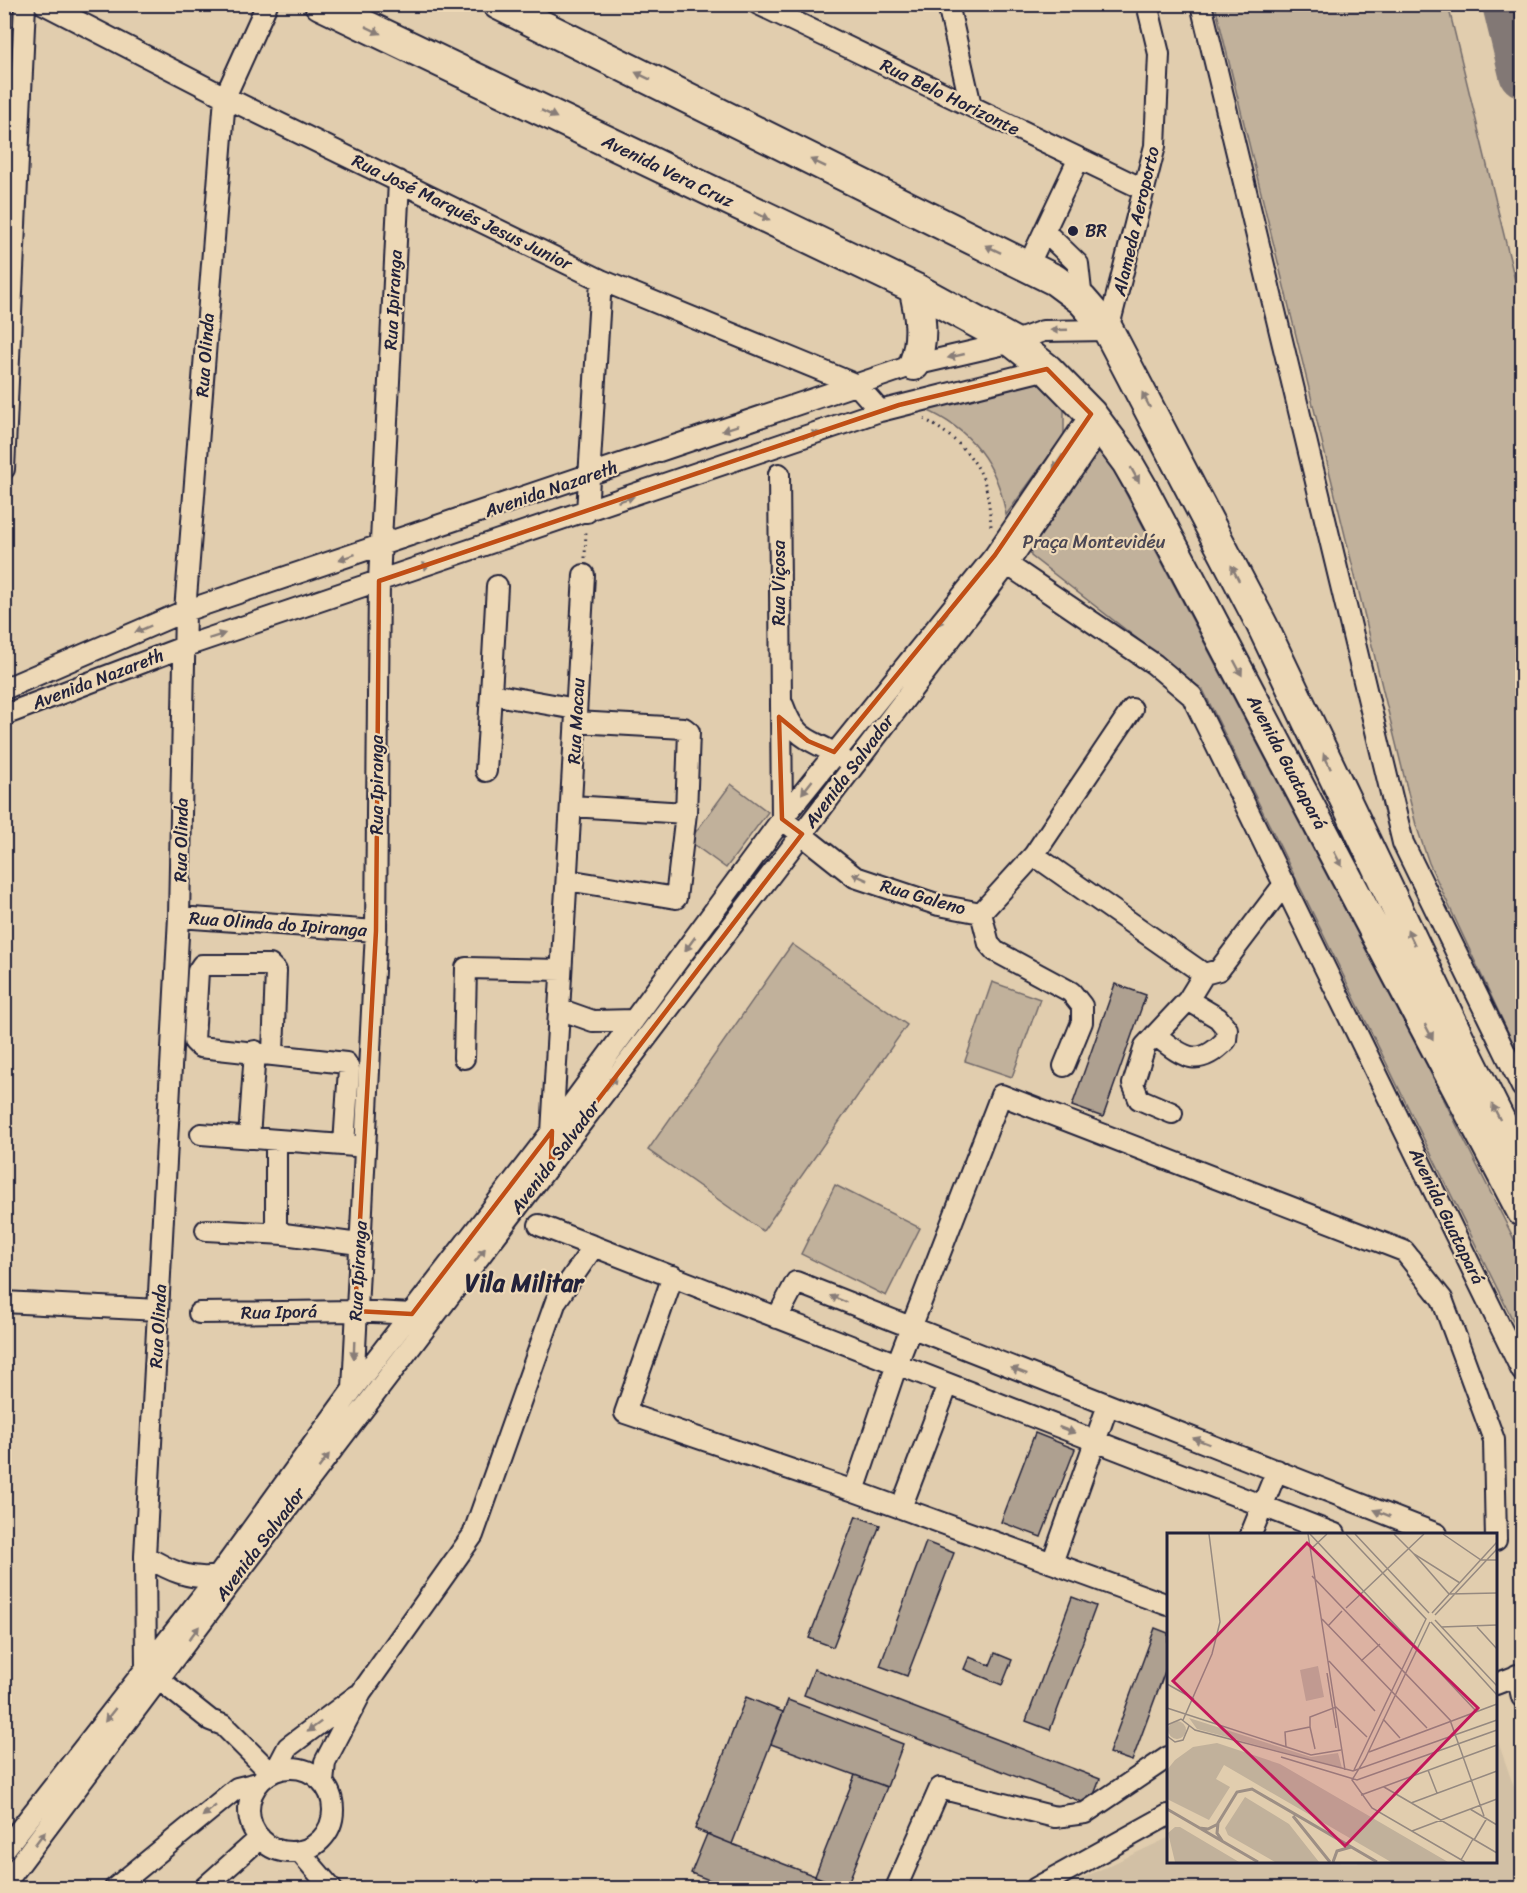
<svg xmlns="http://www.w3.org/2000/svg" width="1527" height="1893" viewBox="0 0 1527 1893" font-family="Sriracha,sans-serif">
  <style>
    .built { fill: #d2c0a5 }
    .green { fill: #c1b19b; stroke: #726a6b; stroke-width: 1.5 }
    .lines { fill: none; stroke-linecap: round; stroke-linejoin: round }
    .taxiway { stroke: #827874; stroke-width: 46 }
    .building { fill: #aea090; stroke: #22223b; stroke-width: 1.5 }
    .minor-casing { stroke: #22223b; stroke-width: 24 }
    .highway-casing { stroke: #22223b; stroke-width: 34 }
    .path { stroke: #22223b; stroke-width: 3; stroke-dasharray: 1.5 4.5; stroke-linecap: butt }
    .minor { stroke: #edd8b6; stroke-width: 20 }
    .highway { stroke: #edd8b6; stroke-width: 30 }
    .oneway { fill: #887d78 }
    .marked { fill: none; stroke: #c04e15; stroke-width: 4.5; stroke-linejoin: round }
    .poi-dot { fill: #22223b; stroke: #edd8b6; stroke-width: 2 }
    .labels { text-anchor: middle; stroke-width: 4.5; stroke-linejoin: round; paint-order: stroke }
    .street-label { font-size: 18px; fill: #22223b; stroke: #edd8b6 }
    .poi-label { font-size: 18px; fill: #22223b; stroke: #edd8b6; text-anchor: start }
    .park-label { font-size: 18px; fill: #4a4653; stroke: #edd8b6 }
    .district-label { font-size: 24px; font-weight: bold; fill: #22223b; stroke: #edd8b6 }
    .inset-river { fill: none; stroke: #9d8f85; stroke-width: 3 }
    .inset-road { fill: none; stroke: #958980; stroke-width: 1.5 }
    .view { fill: #c2185b; fill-opacity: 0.15; stroke: #c2185b; stroke-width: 3 }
    .inset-edge { fill: none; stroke: #22223b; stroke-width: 3 }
  </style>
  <rect width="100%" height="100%" fill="#e1cdae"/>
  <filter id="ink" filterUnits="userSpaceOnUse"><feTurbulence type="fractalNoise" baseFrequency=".0167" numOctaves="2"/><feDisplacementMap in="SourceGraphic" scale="12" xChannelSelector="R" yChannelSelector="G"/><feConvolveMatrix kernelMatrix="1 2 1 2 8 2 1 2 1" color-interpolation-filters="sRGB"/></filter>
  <g filter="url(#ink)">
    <!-- built -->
    <path class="built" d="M1496,1736L1522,1810V1888H1061L1168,1838V1862H1496Z"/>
    <!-- green -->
    <path class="green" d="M1215,5H1448L1522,309V1062L1429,863L1416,825Z
      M1038,380L1064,407V435L1006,515C998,465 971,429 924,409Z
      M1098,450L1105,454L1426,1064L1522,1255V1339L1203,690L1031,556L1030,544Z
      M731,784L768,812L726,868L689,841Z
      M792,944L907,1025L763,1231L648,1150Z
      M992,982L1040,999L1012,1077L965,1061Z
      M835,1185L920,1228L886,1296L801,1254Z"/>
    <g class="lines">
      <!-- taxiway -->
      <path class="taxiway" d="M1505,4L1522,74"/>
    </g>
    <!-- building -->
    <path class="building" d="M1115,984L1146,995L1103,1117L1072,1106Z
      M1035,1433L1075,1449L1041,1537L1001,1522Z
      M856,1516L880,1525L833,1647L809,1638Z
      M926,1542L954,1553L907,1676L880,1666Z
      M1072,1597L1096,1606L1050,1730L1026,1721Z
      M1155,1628L1168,1633V1663L1132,1761L1109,1753Z
      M995,1653L1012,1660L1002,1685L964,1669L969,1657L990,1665Z
      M814,1669L1100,1779L1090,1805L804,1695Z
      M746,1697L783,1712L732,1844L695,1829Z
      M788,1700L903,1744L887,1787L771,1744Z
      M855,1775L887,1787L846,1888L815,1876Z
      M707,1834L732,1844L846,1888H730L691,1873Z"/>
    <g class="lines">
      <!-- minor casing -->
      <g class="minor-casing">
        <path id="minor" d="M44,4L225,97L601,280L857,385L880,411
          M267,4L225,97L185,611L179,917L145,1556L146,1669L210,1720L223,1725L271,1773
          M758,4L1143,189
          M948,4L971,106
          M1201,4L1403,843L1522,1087
          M1045,232L1078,264L1082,300
          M1028,266L1079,158
          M4,469L25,4
          M779,474L782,819L855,877L939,905L981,913L1034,855
          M587,512L601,280
          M998,558L1154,664L1192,696L1522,1371
          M4,689L185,611L914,365L1013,342L1043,331L1108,330L1155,146L1159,54L1147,4
          M491,694L497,586
          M783,705C797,745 814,738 843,759
          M1132,709L1034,855L1204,974L1219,970L1285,883
          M4,715L186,646L880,411L1047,369
          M486,771L491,694L576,709
          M571,806L686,813L689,732L684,728L576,722
          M567,880L676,898L686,813
          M981,913L989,944L995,951L1071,992L1082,1006V1022L1064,1066
          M179,917L376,931
          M559,1009L593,1021L634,1020
          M1155,1035C1184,1057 1197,1070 1226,1040L1227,1029L1218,1018L1188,1000
          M273,1053L276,971L270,965H202L198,971L194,1041L200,1047L346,1063L349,1069L344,1145
          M464,1058L466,968L561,970
          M1172,1113L1139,1099L1133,1084L1145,1046L1188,1000L1204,974
          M552,1133L584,575
          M201,1134L355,1146
          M249,1138L255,1051
          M276,1142V1227L284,1234L359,1244
          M539,1225L1335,1534
          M206,1230L284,1234
          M673,1276L625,1413L854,1491L1168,1605
          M4,1302L158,1310
          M199,1313L355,1311L412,1314L421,1318
          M777,1318L796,1282L1437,1534
          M353,1389L376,931L379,581L399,181
          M854,1491L897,1364L1001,1095L1404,1251L1442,1299L1494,1440L1496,1540
          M901,1508L948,1384
          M1251,1534L1277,1470
          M145,1556C169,1570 190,1581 218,1576L223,1579
          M1052,1563L1108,1405
          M1517,1675L1522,1697
          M1496,1684L1522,1674
          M249 1810a42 42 0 1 1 84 0a42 42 0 1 1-84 0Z
          M276,1770L288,1747L356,1696
          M323,1783L325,1762L361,1693L473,1535L556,1301L594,1246
          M4,1850L218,1576L353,1389L552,1131L782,819L995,555L1091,414
          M299,1851L331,1888
          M4,1885L230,1584L1007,565L1102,427
          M115,1888L237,1788L258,1783
          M204,1888L260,1838
          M896,1888L940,1788L1055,1817L1085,1813L1168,1757
          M1036,1888L1168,1815"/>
      </g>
      <!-- highway casing -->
      <g class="highway-casing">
        <path id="highway" d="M320,4L914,288L1013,342L1047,369L1091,414L1127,462L1142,488L1522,1211
          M498,4L1055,280L1082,300L1108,330L1262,625L1463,1047L1522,1165
          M914,365C924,339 921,315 914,288"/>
      </g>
      <!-- path -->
      <path class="path" d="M924,419C950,433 979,458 986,488C989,501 990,514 991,526
        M585,558L586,529"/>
      <!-- minor -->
      <use href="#minor" class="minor"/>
      <!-- highway -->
      <use href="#highway" class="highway"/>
    </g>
    <!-- one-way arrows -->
    <defs><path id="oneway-solid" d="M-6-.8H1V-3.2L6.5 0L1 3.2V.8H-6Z" transform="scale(1.5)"/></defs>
    <g class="oneway">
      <use href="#oneway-solid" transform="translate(373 30) rotate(26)"/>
      <use href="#oneway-solid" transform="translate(643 76) rotate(-154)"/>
      <use href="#oneway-solid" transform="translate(549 114) rotate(26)"/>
      <use href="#oneway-solid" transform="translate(818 163) rotate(-154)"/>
      <use href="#oneway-solid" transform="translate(762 216) rotate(26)"/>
      <use href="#oneway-solid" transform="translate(993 249) rotate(-154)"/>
      <use href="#oneway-solid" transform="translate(1059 330) rotate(178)"/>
      <use href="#oneway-solid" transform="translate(956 356) rotate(167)"/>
      <use href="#oneway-solid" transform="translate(1146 400) rotate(-117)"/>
      <use href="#oneway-solid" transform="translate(730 428) rotate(161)"/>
      <use href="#oneway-solid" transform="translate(811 435) rotate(-19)"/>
      <use href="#oneway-solid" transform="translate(1058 462) rotate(124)"/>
      <use href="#oneway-solid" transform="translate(1135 475) rotate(61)"/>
      <use href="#oneway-solid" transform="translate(626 499) rotate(-19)"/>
      <use href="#oneway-solid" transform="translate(347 557) rotate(162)"/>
      <use href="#oneway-solid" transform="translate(422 567) rotate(-18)"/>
      <use href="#oneway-solid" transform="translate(1235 573) rotate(-117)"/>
      <use href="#oneway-solid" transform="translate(942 619) rotate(129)"/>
      <use href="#oneway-solid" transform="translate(143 629) rotate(157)"/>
      <use href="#oneway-solid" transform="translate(217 636) rotate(-18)"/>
      <use href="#oneway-solid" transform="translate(1238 668) rotate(62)"/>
      <use href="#oneway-solid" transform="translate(1327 761) rotate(-115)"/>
      <use href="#oneway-solid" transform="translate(807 787) rotate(128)"/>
      <use href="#oneway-solid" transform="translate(1338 859) rotate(62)"/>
      <use href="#oneway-solid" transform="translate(860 877) rotate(-156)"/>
      <use href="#oneway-solid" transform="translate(1411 937) rotate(-115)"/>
      <use href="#oneway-solid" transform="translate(690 944) rotate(126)"/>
      <use href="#oneway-solid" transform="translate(1429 1032) rotate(62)"/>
      <use href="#oneway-solid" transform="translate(611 1083) rotate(-52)"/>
      <use href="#oneway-solid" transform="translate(1496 1112) rotate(-117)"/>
      <use href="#oneway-solid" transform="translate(480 1255) rotate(-53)"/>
      <use href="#oneway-solid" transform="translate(838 1299) rotate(-158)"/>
      <use href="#oneway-solid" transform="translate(354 1350) rotate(92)"/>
      <use href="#oneway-solid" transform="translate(1019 1371) rotate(-159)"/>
      <use href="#oneway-solid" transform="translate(1067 1430) rotate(21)"/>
      <use href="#oneway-solid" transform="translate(1201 1441) rotate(-159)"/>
      <use href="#oneway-solid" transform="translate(324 1461) rotate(-53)"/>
      <use href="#oneway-solid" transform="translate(1382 1513) rotate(-158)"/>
      <use href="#oneway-solid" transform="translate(194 1633) rotate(-53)"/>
      <use href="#oneway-solid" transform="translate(110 1715) rotate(128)"/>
      <use href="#oneway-solid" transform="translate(314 1727) rotate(143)"/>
      <use href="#oneway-solid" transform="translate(209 1811) rotate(141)"/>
      <use href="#oneway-solid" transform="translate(40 1838) rotate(-53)"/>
    </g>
  </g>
  <!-- marked area -->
  <path class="marked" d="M1047,369L1091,414L995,555L834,752L808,741L779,717L782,819L802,834L551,1161L552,1131L412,1314L355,1311L376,931L379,581L899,405Z"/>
  <!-- markers -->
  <circle class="poi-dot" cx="1073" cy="231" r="6"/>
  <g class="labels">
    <!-- street labels -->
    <g class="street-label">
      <text transform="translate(950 97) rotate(26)" y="6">Rua Belo Horizonte</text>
      <text transform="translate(668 171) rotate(26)" y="6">Avenida Vera Cruz</text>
      <text transform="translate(462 212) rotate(26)" y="6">Rua José Marquês Jesus Junior</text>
      <text transform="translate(1136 221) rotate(-77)" y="6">Alameda Aeroporto</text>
      <text transform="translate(393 300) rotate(-87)" y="6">Rua Ipiranga</text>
      <text transform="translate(205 355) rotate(-86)" y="6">Rua Olinda</text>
      <text transform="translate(551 489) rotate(-19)" y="6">Avenida Nazareth</text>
      <text transform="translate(779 583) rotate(-90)" y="6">Rua Viçosa</text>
      <text transform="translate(98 679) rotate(-21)" y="6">Avenida Nazareth</text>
      <text transform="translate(576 721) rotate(-87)" y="6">Rua Macau</text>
      <text transform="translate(1287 762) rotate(62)" y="6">Avenida Guatapará</text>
      <text transform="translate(849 771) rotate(-53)" y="6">Avenida Salvador</text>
      <text transform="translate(377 785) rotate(-90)" y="6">Rua Ipiranga</text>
      <text transform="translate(181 840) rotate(-89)" y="6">Rua Olinda</text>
      <text transform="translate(923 897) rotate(16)" y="6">Rua Galeno</text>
      <text transform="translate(278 924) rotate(4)" y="6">Rua Olinda do Ipiranga</text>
      <text transform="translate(555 1157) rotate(-53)" y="6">Avenida Salvador</text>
      <text transform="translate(1447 1216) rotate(64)" y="6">Avenida Guatapará</text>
      <text transform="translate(358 1271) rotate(-87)" y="6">Rua Ipiranga</text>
      <text transform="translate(279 1312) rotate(-1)" y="6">Rua Iporá</text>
      <text transform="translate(158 1326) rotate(-87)" y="6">Rua Olinda</text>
      <text transform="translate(260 1544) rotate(-53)" y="6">Avenida Salvador</text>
    </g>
    <!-- poi labels -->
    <g class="poi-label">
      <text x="1085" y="237">BR</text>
    </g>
    <!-- park labels -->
    <g class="park-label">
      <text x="1094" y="548">Praça Montevidéu</text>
    </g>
    <!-- district labels -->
    <g class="district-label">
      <text x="524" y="1291">Vila Militar</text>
    </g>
  </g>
  <!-- overview -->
  <g transform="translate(1167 1533)">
    <rect width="330" height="330" fill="#e1cdae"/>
    <path d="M151,133L157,164L139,168L133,137ZM22,185L144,224L171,220L175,235L30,196ZM1 197a9 9 0 1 1 18 0a9 9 0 1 1-18 0ZM50,210L113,231L281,329H224L57,232L49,246L63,254L42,287L0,266V237L8,227L26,214ZM78,264L122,291L152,329H108L61,302L58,295ZM8,294H13L72,329H8L1,300Z" fill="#c1b19b"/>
    <path class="inset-river" d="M0,276L91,329M126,283L163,329M32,295L41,296L51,291M56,309L50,300L51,290L70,259L85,256L210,329M166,329L170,318L184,314"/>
    <path class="inset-road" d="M141,1L178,237M143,1L309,178M179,1L259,86L187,237M188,1L262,80M227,1L247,21L293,50M276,1L314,27H330M144,16L160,1M247,21L282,61L330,60M145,43L283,187L317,283M179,75L257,1M265,80L330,9M268,82L330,16M155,86L260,195M268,87L330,153M263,89L198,226L185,247L205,275L298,329M264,89L330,162M161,93L175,78M274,94L330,92M310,94L330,116M162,128L208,178M194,128L213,111M160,140L169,195M0,151L27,166M0,175L144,222L174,217M216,186L233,205M16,187L45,121L53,89L42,1M0,192L14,186L28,197L186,238L330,187M143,194V184L169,174L200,204M0,203L8,209L16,207L22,193M119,214L118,199L143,194L148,216M202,219L330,171M114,224L190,247L330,197M261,237L270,260M217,254L330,320M194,262L330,212M244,270L330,238M303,276L330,292M245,298L330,266M307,307L320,285M294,327L306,306"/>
    <path class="view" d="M140,10L311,175L178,313L6,148Z"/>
    <rect width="330" height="330" class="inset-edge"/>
  </g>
  <!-- margin -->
  <rect width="1527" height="1893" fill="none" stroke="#edd8b6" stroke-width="24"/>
  <rect x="12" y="12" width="1503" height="1869" fill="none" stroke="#22223b" stroke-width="2" filter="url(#ink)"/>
</svg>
